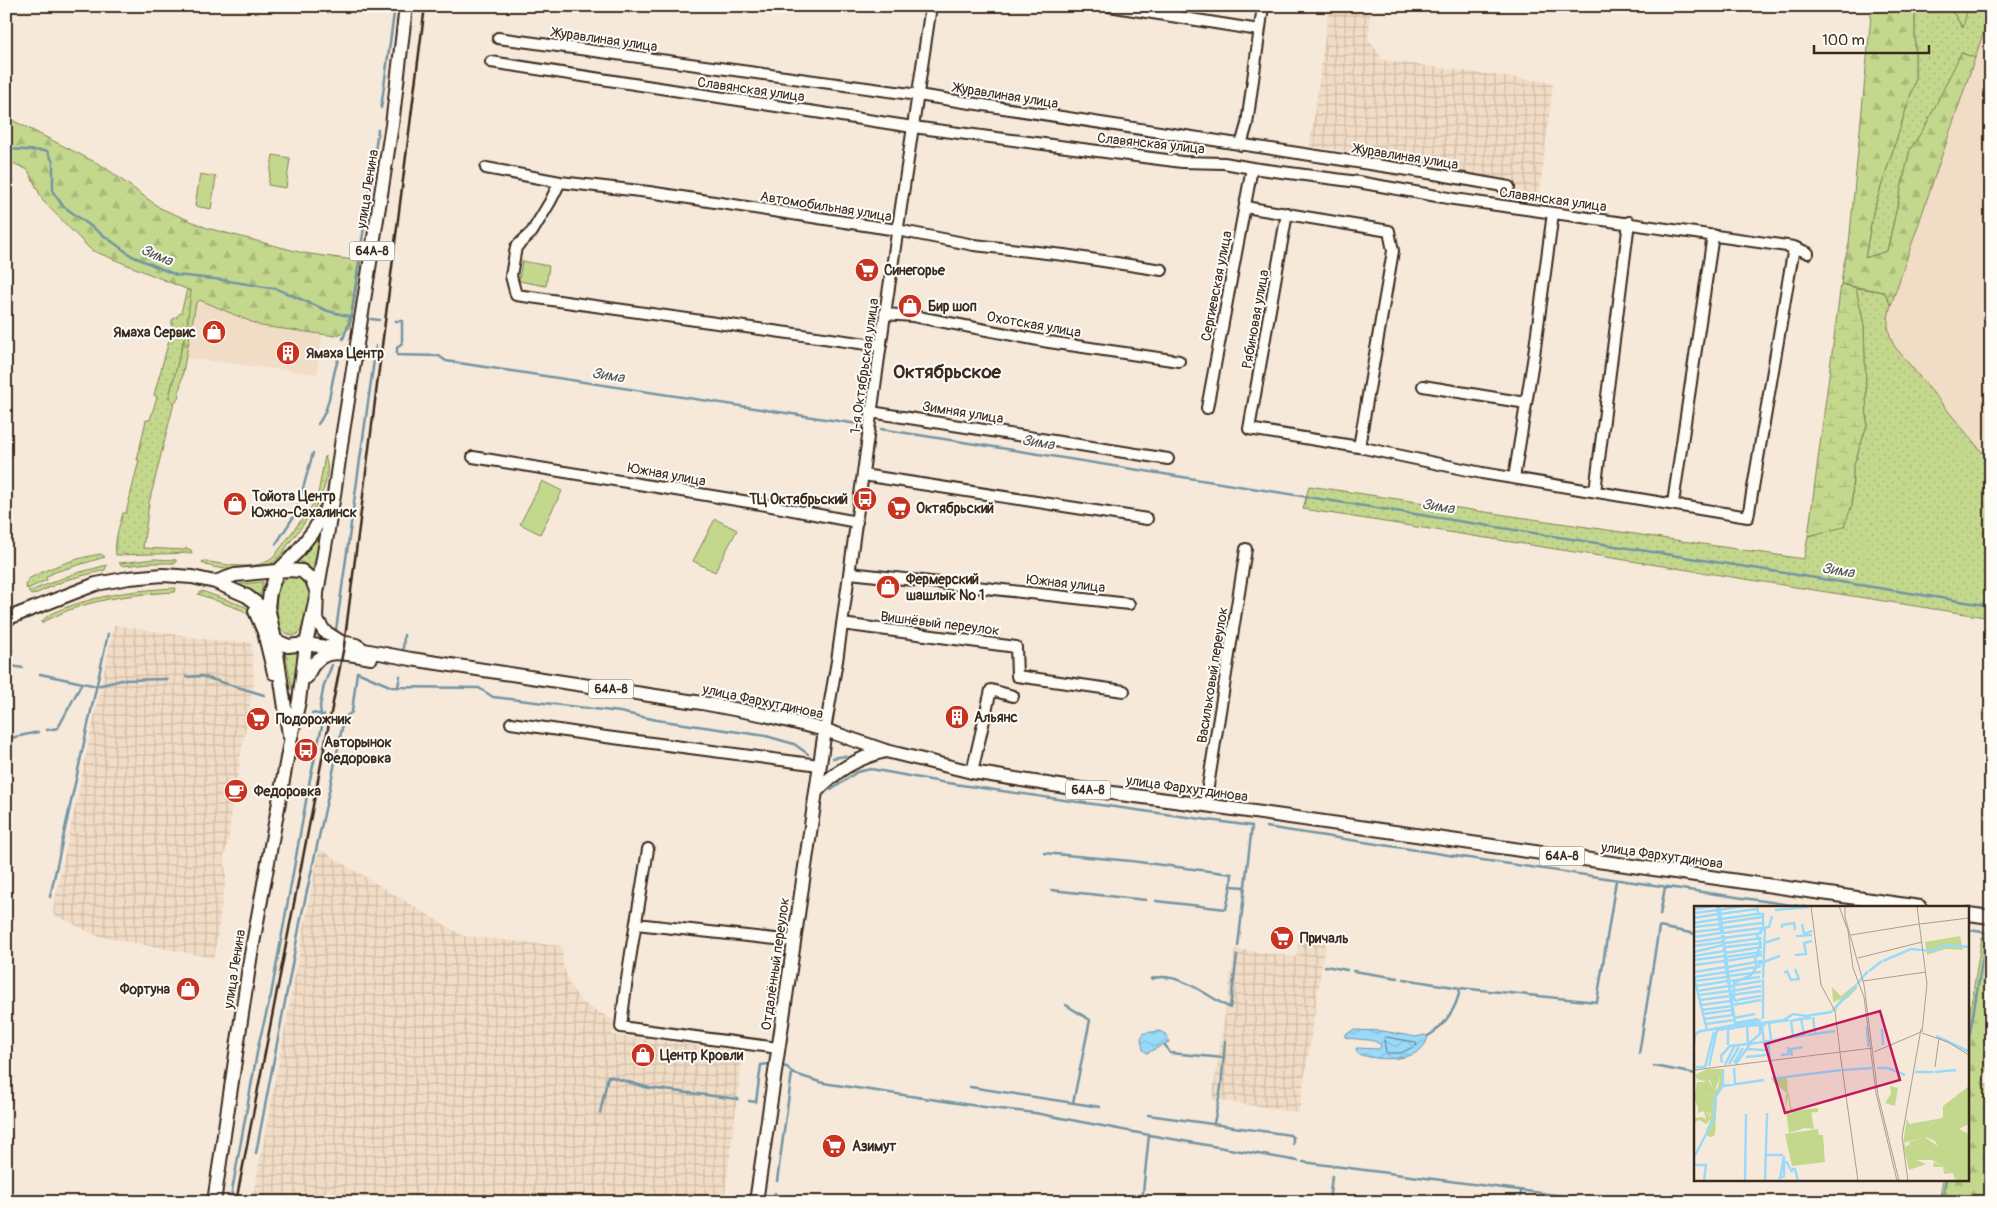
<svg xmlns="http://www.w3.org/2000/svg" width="1997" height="1208" viewBox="0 0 1997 1208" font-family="Pangolin,sans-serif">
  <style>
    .built { fill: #f1dcc5 }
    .industrial { fill: url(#industrial-grid) }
    .grass { fill: url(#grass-dots); stroke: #808156 }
    .forest { fill: url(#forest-firs); stroke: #808156 }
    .wetland { fill: url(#wetland-marsh); stroke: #808156 }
    .park { fill: #c4d88d; stroke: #808156 }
    .water { fill: url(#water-waves); stroke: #7394a3 }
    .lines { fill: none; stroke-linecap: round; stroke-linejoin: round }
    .shore { stroke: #617076; stroke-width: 1 }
    .stream { stroke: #7394a3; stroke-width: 2.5 }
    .minor-casing { stroke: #3b2a1e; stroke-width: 14 }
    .major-casing { stroke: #3b2a1e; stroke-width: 16 }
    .minor { stroke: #fdfcf7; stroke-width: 10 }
    .major { stroke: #fdfcf7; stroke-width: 12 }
    .rail { stroke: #3b2a1e; stroke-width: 2.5 }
    .labels { text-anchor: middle; stroke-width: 4; stroke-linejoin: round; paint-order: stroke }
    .shield { fill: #fdfcf7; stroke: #75695f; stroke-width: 1 }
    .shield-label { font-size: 12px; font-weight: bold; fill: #3b2a1e }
    .street-label { font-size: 14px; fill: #3b2a1e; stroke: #fdfcf7 }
    .poi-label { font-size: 14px; font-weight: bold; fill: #3b2a1e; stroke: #fdfcf7; text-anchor: start }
    .water-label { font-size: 15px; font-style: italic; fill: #525655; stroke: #fdfcf7 }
    .district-label { font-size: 19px; font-weight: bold; fill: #3b2a1e; stroke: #fdfcf7 }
    .inset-river { fill: none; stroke: #99dafb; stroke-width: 2.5 }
    .inset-road { fill: none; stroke: #ab9d8f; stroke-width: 1 }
    .view { fill: #c2185b; fill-opacity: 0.15; stroke: #c2185b; stroke-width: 2.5 }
    .inset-edge { fill: none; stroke: #3b2a1e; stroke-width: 2.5 }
  </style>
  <defs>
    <pattern id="industrial-grid" width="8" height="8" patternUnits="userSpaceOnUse" patternTransform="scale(1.25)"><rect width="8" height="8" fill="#f1dcc5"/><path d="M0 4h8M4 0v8" fill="none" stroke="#d0bda9"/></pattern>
    <pattern id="grass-dots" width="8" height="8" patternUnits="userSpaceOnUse" patternTransform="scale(1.25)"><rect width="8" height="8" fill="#c4d88d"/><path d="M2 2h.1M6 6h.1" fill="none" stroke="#a9ba79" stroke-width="1.8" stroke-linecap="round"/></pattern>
    <pattern id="forest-firs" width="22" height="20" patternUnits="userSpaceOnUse" patternTransform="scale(1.25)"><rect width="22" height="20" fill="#c4d88d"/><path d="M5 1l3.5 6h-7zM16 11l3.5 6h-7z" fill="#a9ba79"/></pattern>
    <pattern id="wetland-marsh" width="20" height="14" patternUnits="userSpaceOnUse" patternTransform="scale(1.25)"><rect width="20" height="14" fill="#c4d88d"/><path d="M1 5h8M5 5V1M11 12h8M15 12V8" fill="none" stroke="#a9ba79"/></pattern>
    <pattern id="water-waves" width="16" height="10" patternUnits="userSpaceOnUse" patternTransform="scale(1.25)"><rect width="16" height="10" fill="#99dafb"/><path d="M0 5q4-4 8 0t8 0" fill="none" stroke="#85bbd7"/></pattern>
  </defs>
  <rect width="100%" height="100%" fill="#f6e9da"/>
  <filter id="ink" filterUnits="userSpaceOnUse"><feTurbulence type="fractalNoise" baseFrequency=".02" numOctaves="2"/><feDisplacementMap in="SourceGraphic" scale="10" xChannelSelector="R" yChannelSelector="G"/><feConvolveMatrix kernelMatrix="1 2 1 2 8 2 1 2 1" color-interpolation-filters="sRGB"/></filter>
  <g filter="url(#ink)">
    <!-- built -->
    <path class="built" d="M1991,6V463L1906,362L1889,336L1887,323L1891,305L1990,15Z
      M200,300L261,326L322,335L317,374L186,358L196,303Z"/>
    <!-- industrial -->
    <path class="industrial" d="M1329,7L1371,11L1368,38L1383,60L1553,83L1539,197L1391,176L1393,158L1310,146Z
      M114,625L225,642H251L254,682L231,810L229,837L224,857L226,875L214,958L98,936L52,914Z
      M319,849L463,936L562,946L563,965L569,983L581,1002L615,1021L612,1035L743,1052L724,1202H252Z
      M1301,928L1327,933L1299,1113L1212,1099L1235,949L1296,957Z"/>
    <!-- grass -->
    <path class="grass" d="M1915,6H1949L1962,27L1968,6H1991V10L1975,58L1962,53L1927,123L1910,150L1887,251L1865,258L1873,212L1915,81Z
      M1856,288L1885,292L1891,305C1886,322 1887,332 1895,347L1991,463V618L1303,509L1309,486L1804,559L1808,536L1824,533L1852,505L1853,468L1867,425L1864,325Z
      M187,289L191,291L192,295L187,327L169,397L174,403L149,503L143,548L186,550V548L191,550L192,553L116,555C114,541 119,527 123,513H126L139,460H137L146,420H150L157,397L154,395L172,330V320L181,313Z
      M325,456C336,485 307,520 290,542C285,549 279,560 270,565C256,572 216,571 202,563L203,561C224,564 254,572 273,558L317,499Z
      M323,526L315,571L298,560Z
      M101,554L105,557L55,572L46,577L47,580L27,589L26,587L28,579C51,567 75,558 101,554Z
      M154,559L176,560V563H150L123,566L119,563Z
      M107,565L105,570L66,580L35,594L31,595L28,592L73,574Z
      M289,577C299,576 307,580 309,590C309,604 308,631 293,636L283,632C277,626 275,597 278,588C280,583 284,579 289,577Z
      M263,582L260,597L239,586L240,584Z
      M176,588L175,592C139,594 104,597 69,610C59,614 50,619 41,623C46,614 58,611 67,607C104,594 136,590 176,588Z
      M202,591L246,607L251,612L257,622L242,610L198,594Z
      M285,651L299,652L296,692L292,689Z"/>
    <!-- forest -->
    <path class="forest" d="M1872,6H1915V81L1873,212L1865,258L1887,251L1910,150L1927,123L1961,53L1975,58L1891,305L1884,292L1841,284L1844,263L1849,244Z
      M6,117L103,166L160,208L207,228L303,253L361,261L350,328L336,336L261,326L200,300L196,303L178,399L174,403L169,397L187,327L191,291L91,250L43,201L28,170L6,160Z
      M1982,937L1991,938V1054L1982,1084L1991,1086V1164L1988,1202H1939L1943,1179H1968V1023Z"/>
    <!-- wetland -->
    <path class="wetland" d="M1949,6H1968L1963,28Z
      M1841,284L1856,288L1864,325L1867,425L1853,468L1852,505L1844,527L1808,536Z"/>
    <!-- park -->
    <path class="park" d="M273,155L290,158L286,188L268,185Z
      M200,174L216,177L211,209L195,206Z
      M522,261L549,266L546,286L519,281Z
      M542,481L562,491L540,534L520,524Z
      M715,519L737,530L715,572L693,561Z"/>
    <!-- water -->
    <path class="water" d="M1353,1030L1383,1031L1416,1037L1424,1035L1428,1036C1423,1064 1378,1061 1358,1054L1356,1048L1379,1049L1381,1046C1376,1037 1356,1041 1345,1037V1035Z
      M1160,1031L1167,1035L1169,1042L1147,1053L1143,1050L1141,1038L1144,1033Z"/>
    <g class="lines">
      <!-- shore -->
      <path class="shore" d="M1386,1037L1415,1042L1417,1045L1401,1053H1386L1384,1039Z"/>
      <!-- stream -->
      <path class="stream" d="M381,108L395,6
        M6,149L47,151L53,162V192L63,206L132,256L176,275L223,280L277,289L328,311L352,317
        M371,319L379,320
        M396,321H402V343L397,348V355L439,356L446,361L858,424
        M343,339L351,317L378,130
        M318,424C332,406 330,381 338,360
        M881,429L1991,606
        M276,544L296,513L313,453
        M336,630L376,346
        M403,651L404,635
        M6,665L23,668
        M40,674L97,686L122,680L167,679
        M186,677L201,676L264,695
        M398,687L400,676
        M312,713L324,715
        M47,730L58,728L82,683
        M6,739L38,732
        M833,758L845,756
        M831,790L857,772L871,769L941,782L1064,800L1252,826L1238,946
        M1266,827L1455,856L1805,907
        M1044,853L1131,861L1232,874L1231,886L1245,887
        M1051,890L1146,900
        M50,897L108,634
        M1156,901L1226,909L1231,886
        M1660,915L1665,887
        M1968,930L1991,933
        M1325,966L1347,970
        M1353,971L1398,978
        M1151,979C1176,969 1209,997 1230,1008L1237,956
        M1404,979L1460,988L1597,1002L1616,880
        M1066,1005L1090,1020L1073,1103
        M1428,1036C1444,1027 1458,1006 1460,988
        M1968,1044L1987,933
        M1165,1045L1170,1053L1224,1058
        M1639,1054L1659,927L1696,934
        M782,1066L787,1067L792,1073L823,1083L984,1107L1035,1113L1149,1135L1298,1161
        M1654,1066L1696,1074
        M970,1087L1100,1107
        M749,1101L756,1102L761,1065L769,1064
        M600,1113L608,1076L649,1088L738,1099
        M1148,1115L1290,1135L1293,1138V1144
        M1214,1123L1221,1088L1225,1041
        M256,1153L301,918L330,787L344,718L352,712L357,672L392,687L479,688L493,697L620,712L657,720L766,736L794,744L808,754
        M1303,1162L1611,1202
        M777,1181L792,1073
        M230,1202L259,1042L271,995L310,779L322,726L320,706L324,685L332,665
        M774,1202L775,1193
        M1142,1202L1149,1135
        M1329,1202L1332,1176
        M1520,1202L1521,1191
        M1942,1202L1946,1179
        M1987,1202L1991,1173"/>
      <!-- minor casing -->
      <g class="minor-casing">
        <path id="minor" d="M1109,6L1259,30
          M498,38L918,95L1435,174L1509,187
          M491,62L913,127L1182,162L1224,163L1252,168L1358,182L1454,199L1794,247L1808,253
          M1241,145L1247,124L1263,6
          M486,168L560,182L649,192L897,230L974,245L1064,255L1162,270
          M560,182L550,202L532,232L516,247L511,276L516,295L881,346
          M1245,207L1389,231L1393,251L1359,447
          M1287,213L1249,429L1359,447L1482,473L1748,517L1794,247
          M885,314L913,316L1049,342L1179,361
          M1423,386L1526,403
          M1207,408L1252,168
          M871,412L1168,459
          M473,457L755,503L857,522
          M863,475L1147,519
          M1514,478L1534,355L1553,213
          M1595,491L1629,222
          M1673,503L1713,235
          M850,573L1129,604
          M842,624L1016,647L1017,676L1124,691
          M511,723L606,737L819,765
          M825,730L837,661L885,314L931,6
          M972,772L991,690L1013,696
          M1205,805L1246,549
          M648,849C639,908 627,967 621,1027L778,1048
          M636,924L794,941"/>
      </g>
      <!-- major casing -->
      <g class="major-casing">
        <path id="major" d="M215,582L235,575L288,570L302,571L312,580L317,593L316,618L324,631L341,642L356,645L364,650L411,659L702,703L765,715L825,730L886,751L972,772L1066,787L1205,805L1920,907
          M255,611L264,632L274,673
          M6,619L96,584L129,578L163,575L192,577L215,582L247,596L259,605L271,625
          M275,640L288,646L306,644L339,649
          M307,677C319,644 343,653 371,658
          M289,735L275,640L268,607L270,592L277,572L297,552L314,530L329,504
          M816,792C834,772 859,757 886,751
          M1968,914L1991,917
          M214,1202L250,960L290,742L299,701L306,644L317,593L334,495L342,438L392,125L406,6
          M756,1202L825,730"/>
      </g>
      <!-- minor -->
      <use href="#minor" class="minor"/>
      <!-- major -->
      <use href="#major" class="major"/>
      <!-- rail -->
      <path class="rail" d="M236,1202L344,646L425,6"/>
    </g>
  </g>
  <!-- icons -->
  <defs>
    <g id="supermarket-disc" transform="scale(1.25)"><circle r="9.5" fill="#c8321e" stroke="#fdfcf7"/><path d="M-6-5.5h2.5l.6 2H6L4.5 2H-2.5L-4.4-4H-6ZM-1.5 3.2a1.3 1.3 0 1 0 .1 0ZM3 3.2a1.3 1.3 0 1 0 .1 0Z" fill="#fff"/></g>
    <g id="shop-disc" transform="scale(1.25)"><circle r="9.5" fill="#c8321e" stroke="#fdfcf7"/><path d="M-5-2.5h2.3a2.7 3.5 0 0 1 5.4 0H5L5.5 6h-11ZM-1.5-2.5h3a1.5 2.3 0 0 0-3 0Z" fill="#fff"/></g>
    <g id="building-disc" transform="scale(1.25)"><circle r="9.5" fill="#c8321e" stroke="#fdfcf7"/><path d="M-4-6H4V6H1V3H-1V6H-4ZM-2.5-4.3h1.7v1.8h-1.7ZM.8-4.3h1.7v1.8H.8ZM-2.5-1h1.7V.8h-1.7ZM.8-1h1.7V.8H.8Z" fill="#fff"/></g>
    <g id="bus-disc" transform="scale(1.25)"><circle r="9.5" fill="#c8321e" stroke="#fdfcf7"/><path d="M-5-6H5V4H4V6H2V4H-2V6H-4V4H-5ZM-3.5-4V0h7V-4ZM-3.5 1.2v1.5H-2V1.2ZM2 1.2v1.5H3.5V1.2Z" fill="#fff"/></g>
    <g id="cafe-disc" transform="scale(1.25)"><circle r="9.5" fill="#c8321e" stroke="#fdfcf7"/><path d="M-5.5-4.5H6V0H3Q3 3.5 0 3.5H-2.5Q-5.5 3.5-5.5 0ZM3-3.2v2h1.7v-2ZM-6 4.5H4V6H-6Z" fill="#fff"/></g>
  </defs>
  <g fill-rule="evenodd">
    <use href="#supermarket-disc" x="867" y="270"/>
    <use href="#shop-disc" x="910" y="306"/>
    <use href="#shop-disc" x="214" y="332"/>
    <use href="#building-disc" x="288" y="353"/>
    <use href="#bus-disc" x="865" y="499"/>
    <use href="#shop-disc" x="235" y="504"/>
    <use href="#supermarket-disc" x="899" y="508"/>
    <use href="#shop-disc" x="888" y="587"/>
    <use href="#building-disc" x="957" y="717"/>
    <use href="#supermarket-disc" x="258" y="719"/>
    <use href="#bus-disc" x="306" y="750"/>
    <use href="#cafe-disc" x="236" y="791"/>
    <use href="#supermarket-disc" x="1282" y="938"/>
    <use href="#shop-disc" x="188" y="989"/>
    <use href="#shop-disc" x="643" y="1055"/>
    <use href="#supermarket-disc" x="834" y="1146"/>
  </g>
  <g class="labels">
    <!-- shield labels -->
    <g class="shield">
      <rect x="349.5" y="241.5" width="45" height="19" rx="4"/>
      <rect x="588.5" y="679.5" width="45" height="19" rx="4"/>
      <rect x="1065.5" y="780.5" width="45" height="19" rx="4"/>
      <rect x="1539.5" y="846.5" width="45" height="19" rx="4"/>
    </g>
    <g class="shield-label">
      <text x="372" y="255">64А-8</text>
      <text x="611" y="693">64А-8</text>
      <text x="1088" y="794">64А-8</text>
      <text x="1562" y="860">64А-8</text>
    </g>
    <!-- street labels -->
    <g class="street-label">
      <text transform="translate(605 39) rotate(8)" y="5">Журавлиная улица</text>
      <text transform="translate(751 89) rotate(8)" y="5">Славянская улица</text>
      <text transform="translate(1006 95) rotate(9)" y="5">Журавлиная улица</text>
      <text transform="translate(1151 143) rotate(6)" y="5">Славянская улица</text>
      <text transform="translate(1406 156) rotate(9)" y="5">Журавлиная улица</text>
      <text transform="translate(367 189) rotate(-81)" y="5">улица Ленина</text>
      <text transform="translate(1553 199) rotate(8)" y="5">Славянская улица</text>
      <text transform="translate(826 206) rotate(9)" y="5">Автомобильная улица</text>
      <text transform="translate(1216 286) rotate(-79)" y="5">Сергиевская улица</text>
      <text transform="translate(1255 319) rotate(-80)" y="5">Рябиновая улица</text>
      <text transform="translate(1034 324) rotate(10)" y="5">Охотская улица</text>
      <text transform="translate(864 366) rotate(-82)" y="5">1-я Октябрьская улица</text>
      <text transform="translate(963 412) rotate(9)" y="5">Зимняя улица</text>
      <text transform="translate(667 474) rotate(10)" y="5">Южная улица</text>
      <text transform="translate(1066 583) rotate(6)" y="5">Южная улица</text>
      <text transform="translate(940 623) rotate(7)" y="5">Вишнёвый переулок</text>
      <text transform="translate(1212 675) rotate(-81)" y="5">Васильковый переулок</text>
      <text transform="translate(763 701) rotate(12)" y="5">улица Фархутдинова</text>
      <text transform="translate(1187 788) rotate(8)" y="5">улица Фархутдинова</text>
      <text transform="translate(1662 855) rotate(8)" y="5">улица Фархутдинова</text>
      <text transform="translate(775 964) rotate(-82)" y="5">Отдалённый переулок</text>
      <text transform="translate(234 969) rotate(-81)" y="5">улица Ленина</text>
    </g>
    <!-- poi labels -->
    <g class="poi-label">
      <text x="884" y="275">Синегорье</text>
      <text x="928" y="311">Бир шоп</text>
      <text x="196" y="337" text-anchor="end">Ямаха Сервис</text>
      <text x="306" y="358">Ямаха Центр</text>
      <text x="252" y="501">Тойота Центр<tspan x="252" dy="16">Южно-Сахалинск</tspan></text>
      <text x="848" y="504" text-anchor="end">ТЦ Октябрьский</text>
      <text x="916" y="513">Октябрьский</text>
      <text x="906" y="584">Фермерский<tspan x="906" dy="16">шашлык № 1</tspan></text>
      <text x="974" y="722">Альянс</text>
      <text x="276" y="724">Подорожник</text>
      <text x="324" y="747">Авторынок<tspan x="324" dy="16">Федоровка</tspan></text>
      <text x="254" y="796">Федоровка</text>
      <text x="1300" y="943">Причаль</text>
      <text x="170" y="994" text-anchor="end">Фортуна</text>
      <text x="660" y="1060">Центр Кровли</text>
      <text x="852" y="1151">Азимут</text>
    </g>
    <!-- water labels -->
    <g class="water-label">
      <text transform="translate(157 255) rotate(23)" y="5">Зима</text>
      <text transform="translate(608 375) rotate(9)" y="5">Зима</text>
      <text transform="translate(1038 442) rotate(9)" y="5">Зима</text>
      <text transform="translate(1438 506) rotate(9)" y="5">Зима</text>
      <text transform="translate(1838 570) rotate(9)" y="5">Зима</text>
    </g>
    <!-- district labels -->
    <g class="district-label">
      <text x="947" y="378">Октябрьское</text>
    </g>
  </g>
  <!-- overview -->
  <g transform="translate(1694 906)">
    <rect width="275" height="275" fill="#f6e9da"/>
    <path d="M13,163H30V170L26,171L20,186L16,174L3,173L1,169ZM122,166L93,172L94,188L79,176L78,172ZM275,180V218L265,223L273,227L275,232V272L266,273L261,267V275L259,267L250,268L249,261H239L240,256L250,261V264H260L241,235L232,231L237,218L249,211V200ZM20,187L18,204L14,211V206L4,203V191ZM124,223L125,229H129L131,256L98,260L91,228ZM211,237V241L216,238L222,254L232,258L215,264L209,238Z" fill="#c4d88d"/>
    <path d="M162,78L163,82L155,91L143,99V107L141,100L147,93L139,96L138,81L147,90ZM12,169L20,185L24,181L26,171L30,170L29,181L23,191L21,229L17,231L13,230L12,224L17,213L12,218L5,214L0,217V212L9,211L12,214L10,205L4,207V203H12L15,212L18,204L20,187L4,191V202L0,192L3,176H13L3,173ZM196,180L204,182L201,200L191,197L197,188ZM92,188H95L98,205L124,202V206L97,208L94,190L91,203ZM213,212L215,218L249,212L237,218L232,232L242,239L246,238L266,272H275V275H262L260,264L251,267L250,261L238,254H222L215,236L231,231L209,237Z" fill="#c4d88d"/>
    <path d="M92,205L97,208L117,205L120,223L111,222L95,227Z" fill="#c4d88d"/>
    <path d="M266,30L269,44L251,43L233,49L231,36Z" fill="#c4d88d"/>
    <path class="inset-river" d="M25,0L29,27M63,0L64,8H69V22L75,21L78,10M0,3L19,0M25,4L49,0M81,4L115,1M0,7L24,4L23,0M26,8L62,3M0,12L24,8V5M27,13L63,8M0,17L25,13V9M27,17L68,11M108,18L110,28L118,25M0,21L26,18L25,14M28,22L68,17M88,22V19L100,17L101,24M0,26L26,23V19M28,27L68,22M29,29L36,80L67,75M102,30L118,29M0,31L27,27V24M29,32L68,27M0,36L28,32V29M31,37L68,32M70,37L86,32M0,40L29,36L28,34M32,41L68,37M0,46L29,39M31,47L68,41M101,49L112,48L110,37L118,35M0,50L30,45V42M32,51L68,46M0,54L31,50L30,47M32,55L68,49M189,55L217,43L240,45L250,39L275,41M64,58L86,50M0,59L31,55V51M34,61L68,55M175,65L188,55M0,66L32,61L31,56M34,66L67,60M90,67L93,65L97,74L105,73L101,63M35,70L67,66M0,71L33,66L32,62M0,71L13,124M69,72L71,21M69,73V113M1,75L33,71V67M35,75L66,71M163,78L174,65M2,80L34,75V72M36,81L41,117L64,113M3,85L35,80L34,76M38,85L67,80M5,89L36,85L35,81M38,89L67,85M6,94L36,90V86M43,94L67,90M43,96L40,93V77L57,69L63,61L61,54L67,38L63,29L69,23M7,99L37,95L36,91M39,99L67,94M8,104L38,100L37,96M9,108L38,104V101M119,111L121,127M40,112L61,108M10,113L39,109L38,105M12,118L40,114M173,120L174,141M188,123L189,139M3,126L67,114M110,128L107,113L117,112M113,129L141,125M99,130L97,115L106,113M242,130L274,145M77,133L75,117L95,114M70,136L68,119L72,118M74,137L76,152M54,138L53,120L65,119M56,138L112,129M34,139V123L51,120M0,140L1,129L6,125L90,114L99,108L112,110L137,106L163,79M52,143L72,144M0,146V164M87,149L95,148L94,141M98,150L97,143L109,141M52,151L72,149M28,157L27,150L36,140L54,138L66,128V117M40,157L49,142M35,158L45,141M42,158L56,138M31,159L41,139M15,160L23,124L32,123M2,161H11L20,126M40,162L41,178M183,162H194L211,169M29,164V180M149,164L178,162M221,166H240M241,166L262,164M77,173L147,164M9,234L20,213L22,189L29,180L70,174M72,249H89M90,250L86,272L90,270V250M0,251L9,234M92,255L98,266V263M0,259H12L10,275M98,263H101L104,275M51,275L52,208M71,275L73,207"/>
    <path class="inset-road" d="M117,0L127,79L141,105L146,146M145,0L154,25L159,62L170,91L182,187L203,275M151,0V11L170,79L184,189L205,275M223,0L233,78L228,126M226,18L275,12M157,29L225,18M164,52L228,36M169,75L232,66M228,127L254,136L275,149M180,146L227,126M146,147L164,275M241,161L245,132M0,164L179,142M214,275L208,231L227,123"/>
    <path class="view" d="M186,105L206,174L91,207L71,138Z"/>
    <rect width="275" height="275" class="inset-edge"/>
  </g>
  <!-- margin -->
  <rect width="1997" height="1208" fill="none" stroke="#fdfcf7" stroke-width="25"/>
  <rect x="12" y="12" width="1972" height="1183" fill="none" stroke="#3b2a1e" stroke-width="2" filter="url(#ink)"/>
  <!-- scale -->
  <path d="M1814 45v8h115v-8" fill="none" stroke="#3b2a1e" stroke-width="2.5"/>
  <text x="1822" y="45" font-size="15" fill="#3b2a1e" stroke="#fdfcf7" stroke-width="4" paint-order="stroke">100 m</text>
</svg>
